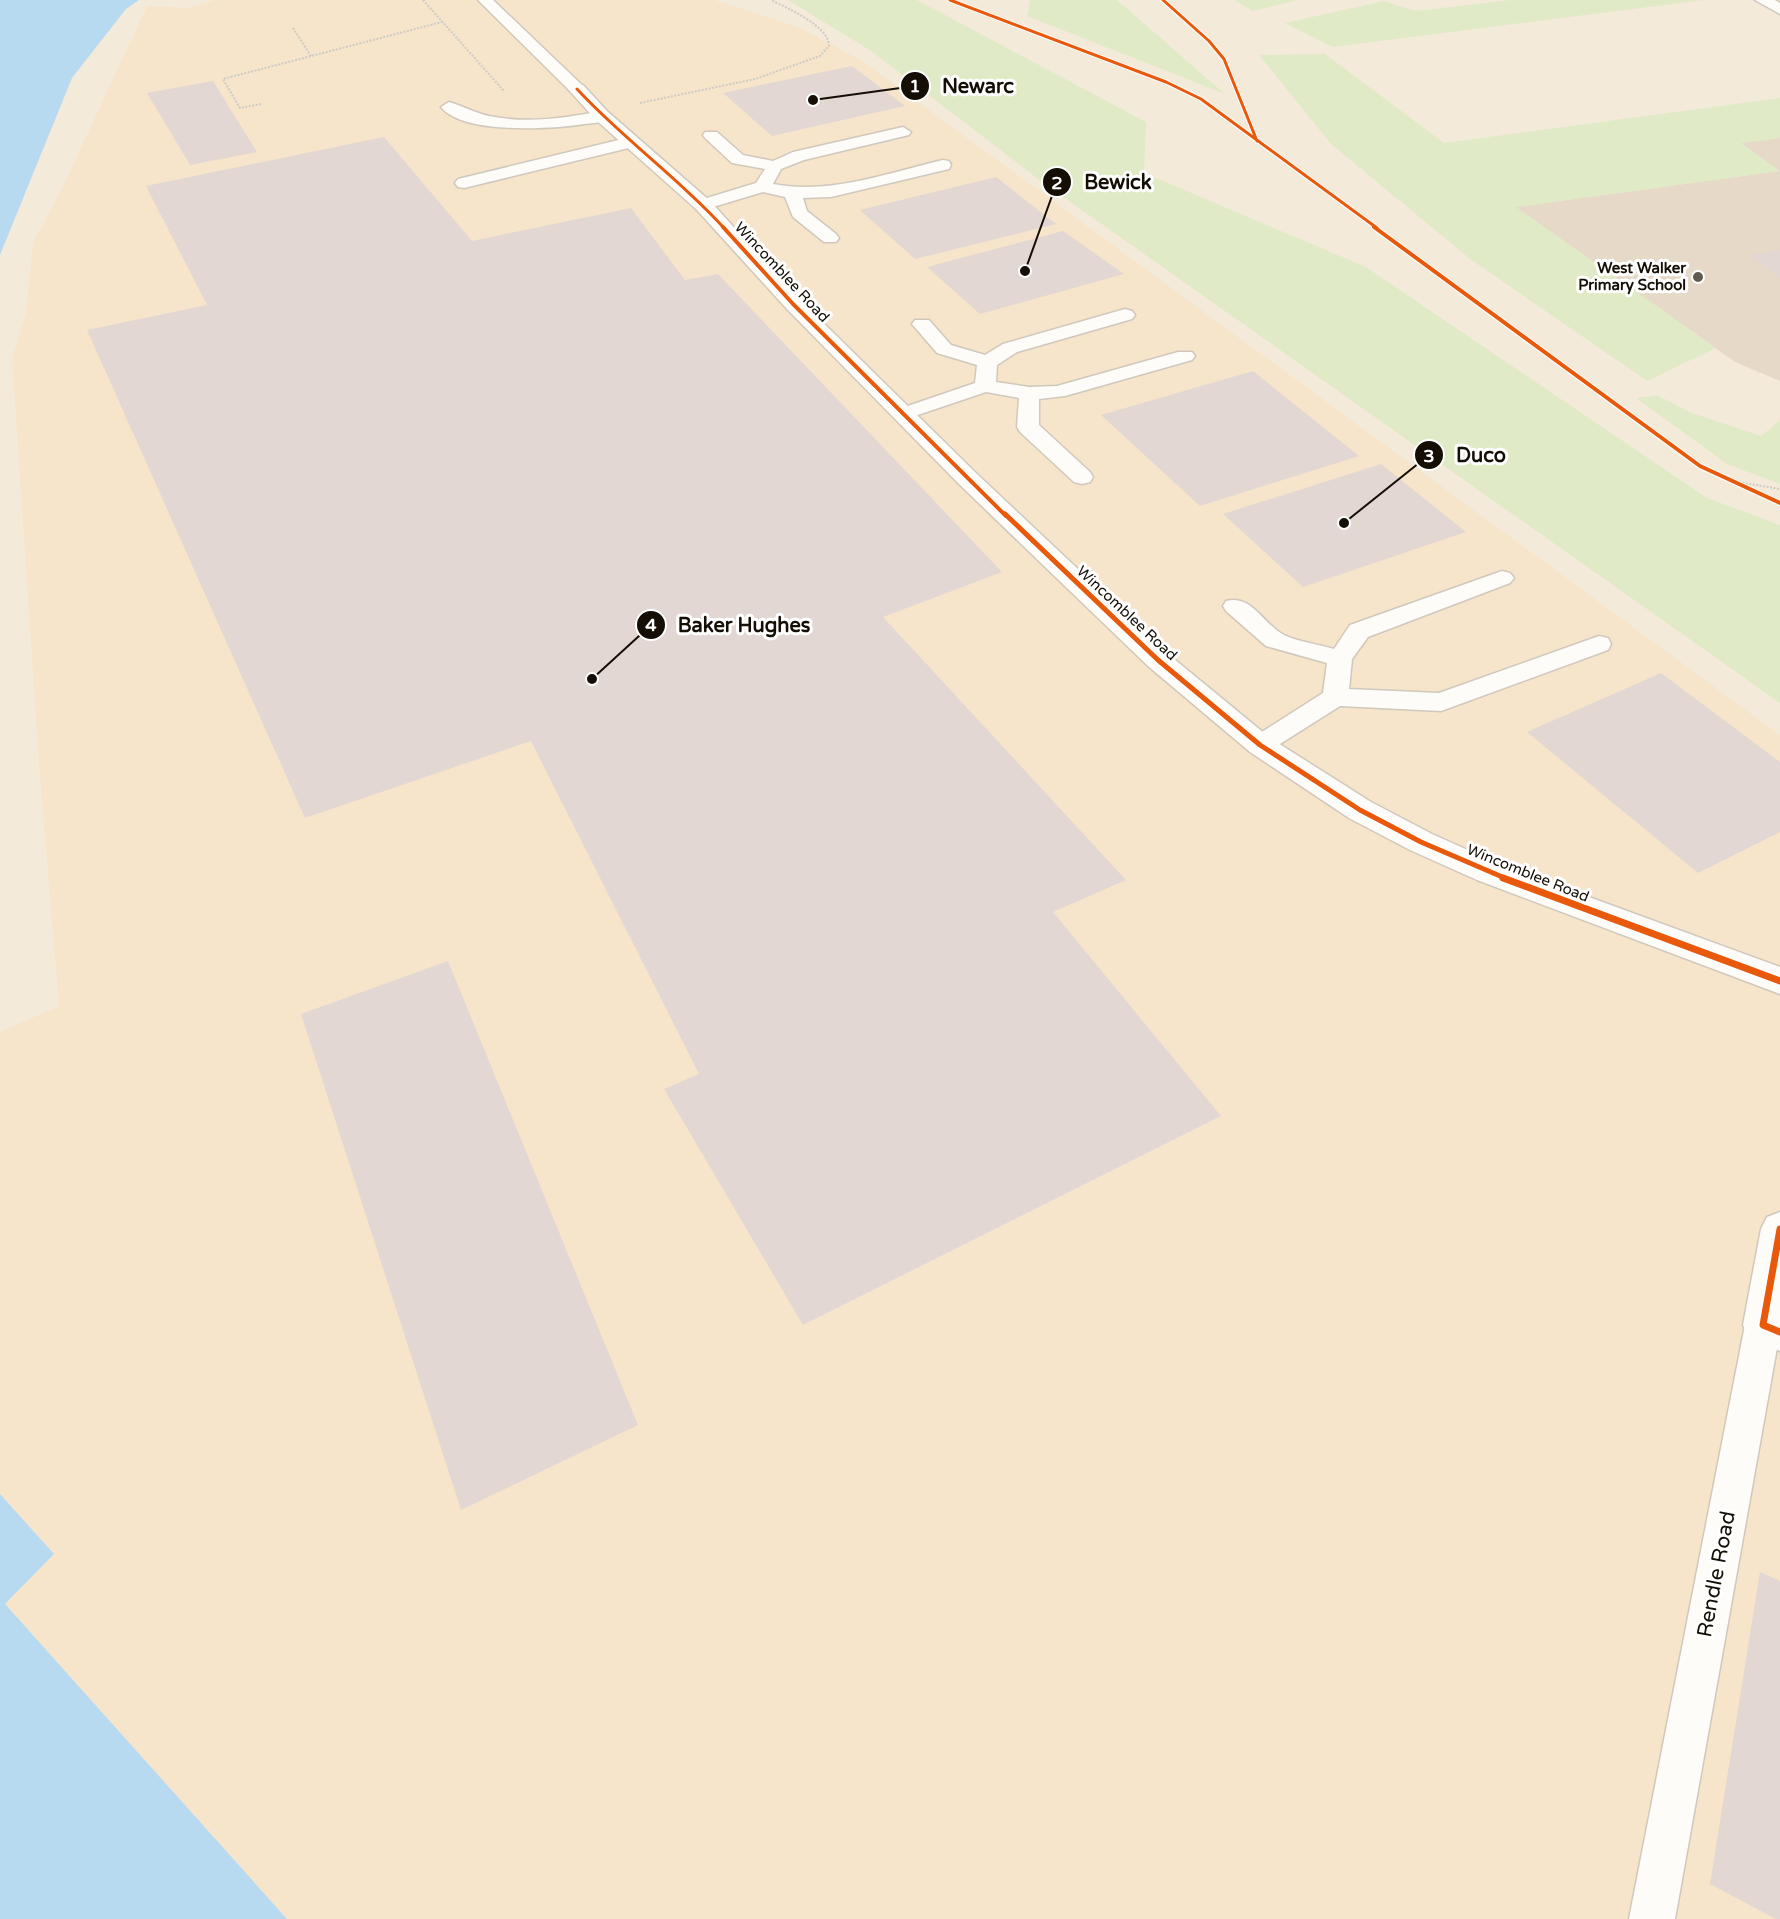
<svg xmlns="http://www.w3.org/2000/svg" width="1780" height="1919" viewBox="0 0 1780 1919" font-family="'Varela Round',sans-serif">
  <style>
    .built { fill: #f6e5ca }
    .education { fill: #e6d9c8 }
    .green { fill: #e1eac7 }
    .water { fill: #b8daf1 }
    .building { fill: #e2d7d2 }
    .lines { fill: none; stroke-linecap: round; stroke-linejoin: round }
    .service-casing { stroke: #d0c8bc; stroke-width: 3 }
    .minor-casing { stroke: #d0c8bc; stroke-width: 3 }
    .path { stroke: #cfcbc7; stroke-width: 2; stroke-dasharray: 2 1.5; stroke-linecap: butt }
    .service { fill: #fdfcf9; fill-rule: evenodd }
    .minor { fill: #fdfcf9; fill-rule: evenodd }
    .cycleway-far3-casing { stroke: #fff; stroke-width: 5 }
    .cycleway-far2-casing { stroke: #fff; stroke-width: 6 }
    .cycleway-far1-casing { stroke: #fff; stroke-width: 8 }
    .cycleway-casing { stroke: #fff; stroke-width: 10 }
    .cycleway-far3 { stroke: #e8590c; stroke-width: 3 }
    .cycleway-far2 { stroke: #e8590c; stroke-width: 4 }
    .cycleway-far1 { stroke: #e8590c; stroke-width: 5 }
    .cycleway { stroke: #e8590c; stroke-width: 7 }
    .poi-dot { fill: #625b50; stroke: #fff; stroke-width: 2 }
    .labels { text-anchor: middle; stroke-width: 6; stroke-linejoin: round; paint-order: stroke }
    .far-poi-label { font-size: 15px; font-weight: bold; fill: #140e05; stroke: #fff; text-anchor: end }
    .far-street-label { font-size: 15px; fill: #140e05; stroke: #fff }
    .near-street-label { font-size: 21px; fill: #140e05; stroke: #fff }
    .leader { fill: none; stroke: #140e05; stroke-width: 2 }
    .callout-dot { fill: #140e05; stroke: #fff; stroke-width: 2 }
    .mark-label { font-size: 18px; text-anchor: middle; font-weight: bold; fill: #fff }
    .callout-label { font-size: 20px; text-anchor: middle; font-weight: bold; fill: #140e05; stroke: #fff; stroke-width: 6; stroke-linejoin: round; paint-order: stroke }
  </style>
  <rect width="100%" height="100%" fill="#f4eada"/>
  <!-- built -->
  <path class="built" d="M215,0H714L798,27L861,60L1780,735V1919H287L5,1604L54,1554L0,1494V1032L59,1006L39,764L12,358L26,313L33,243L64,184L147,6L189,8Z"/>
  <!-- education -->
  <path class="education" d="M1780,138V381L1735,362L1515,207L1779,171L1740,143Z"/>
  <!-- green -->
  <path class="green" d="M788,0H917L1146,122L1144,173L1366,267L1707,498L1780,525V703L1042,182L871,51Z
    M1030,0H1117L1225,94L1027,16Z
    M1234,0H1298L1253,11Z
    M1510,0H1704L1333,47L1285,23L1384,1L1415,11Z
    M1325,54L1444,143L1780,98V138L1741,143L1780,171L1516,207L1716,348L1647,381L1470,259L1331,144L1259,55Z
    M1657,395L1692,413L1761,436L1780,420V484L1727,464L1636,398Z"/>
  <!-- water -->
  <path class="water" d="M0,0H139L126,9L72,78L0,255Z
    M0,1494L54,1554L5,1604L287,1919H0Z"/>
  <!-- building -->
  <path class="building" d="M852,66L905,106L772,136L723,93Z
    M213,81L257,152L190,165L147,93Z
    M384,137L472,241L631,208L685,280L718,274L1002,572L883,617L1126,880L1053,912L1221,1116L803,1325L664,1089L699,1074L531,741L305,818L87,330L207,305L146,186Z
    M996,177L1056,224L915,259L860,210Z
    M1063,231L1124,274L980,314L927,267Z
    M1780,250V278L1749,255Z
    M1253,371L1359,456L1200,506L1101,415Z
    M1381,464L1466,532L1303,587L1223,514Z
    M1661,673L1780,762V832L1698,873L1527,732Z
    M448,961L638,1425L461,1510L301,1014Z
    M1760,1572L1780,1581V1919H1776L1710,1884Z"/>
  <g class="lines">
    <!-- service casing -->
    <g class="service-casing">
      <path id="service" d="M478,0H493L583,86L585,89L583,92H571Z
        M449,102C463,106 475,113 489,116C527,124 565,118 602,111L610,116C605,123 593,123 584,124C553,129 463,135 441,107Z
        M903,127L911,132L909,135L804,160L781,169L773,184C830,195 887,173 943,160L949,161L951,165L949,169L831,197L803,198L807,211L836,234L839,238L836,242H824L793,217L785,197L763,192L703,210L697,209L694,205L697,201L756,183L765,169L732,163L705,138L703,135L705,132H717L743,155L773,161L793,152Z
        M631,137L639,142L637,146L464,188L458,187L455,183L458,179Z
        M1125,309L1132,311L1135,315L1132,319L1017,352L997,365L996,382L1029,387L1057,386L1178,352H1192L1195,356L1192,360L1065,396L1039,399V425L1090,472L1093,477L1090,482L1082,484L1074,482L1020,432L1017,427L1019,398L986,392L903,420L896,418L892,414L896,410L975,383L977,365L937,353L912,324L915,320H929L951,345L985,355L1003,344Z
        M1502,571L1510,573L1514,578L1510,583L1368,637L1352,659L1349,689L1439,693L1599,636L1608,638L1611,644L1608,650L1441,711L1340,706L1269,751L1260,754L1251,751L1247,745L1251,739L1323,693L1327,663L1266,646L1226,611L1223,606L1226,601C1252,594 1264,625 1284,635C1299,642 1318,644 1334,649L1350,625Z
        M1763,1308L1776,1313L1780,1323V1331L1675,1919H1629L1745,1325L1750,1313Z"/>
    </g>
    <!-- minor casing -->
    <g class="minor-casing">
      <path id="minor" d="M1755,0H1775L1780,3V14Z
        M577,84L583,85L608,112L710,201L800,300L977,474L1168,654L1270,738L1371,802L1432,834L1499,864L1780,967V994L1477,880L1410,850L1349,818L1250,752L1148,666L959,484L786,308L696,209L596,120L568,89L571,85Z
        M1780,1212V1351L1749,1338L1743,1325L1761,1229L1767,1217Z"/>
    </g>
    <!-- path -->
    <path class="path" d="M423,0L504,91
      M293,28L311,56
      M640,103L755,79L820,56L829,46C829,26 787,8 771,0
      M261,104L240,108L223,79L442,22
      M1732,481L1780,489"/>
    <!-- service -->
    <use href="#service" class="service"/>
    <!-- minor -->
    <use href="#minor" class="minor"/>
    <!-- cycleway-far3 casing -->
    <g class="cycleway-far3-casing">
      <path id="cycleway-far3" d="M950,0L1166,82L1201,99L1377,228
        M1163,0L1209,41L1224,59L1257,141
        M577,89C623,139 679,178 724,228"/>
    </g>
    <!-- cycleway-far2 casing -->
    <g class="cycleway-far2-casing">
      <path id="cycleway-far2" d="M723,227L793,304L1006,516
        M1374,227L1700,466L1780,503"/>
    </g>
    <!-- cycleway-far1 casing -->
    <g class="cycleway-far1-casing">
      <path id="cycleway-far1" d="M1005,514L1158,660L1260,745L1360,810L1421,842L1507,879"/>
    </g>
    <!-- cycleway casing -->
    <g class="cycleway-casing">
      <path id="cycleway" d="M1503,878L1780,981
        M1780,1229L1763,1325L1780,1332"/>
    </g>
    <!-- cycleway-far3 -->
    <use href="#cycleway-far3" class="cycleway-far3"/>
    <!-- cycleway-far2 -->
    <use href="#cycleway-far2" class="cycleway-far2"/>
    <!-- cycleway-far1 -->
    <use href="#cycleway-far1" class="cycleway-far1"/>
    <!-- cycleway -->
    <use href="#cycleway" class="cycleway"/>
  </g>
  <!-- markers -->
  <circle class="poi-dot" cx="1698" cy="277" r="6"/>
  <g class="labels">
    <!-- far-poi labels -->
    <g class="far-poi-label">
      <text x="1686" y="273">West Walker<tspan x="1686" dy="17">Primary School</tspan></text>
    </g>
    <!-- far-street labels -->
    <g class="far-street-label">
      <text transform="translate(782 272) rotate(47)" y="5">Wincomblee Road</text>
      <text transform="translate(1127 613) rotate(43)" y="5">Wincomblee Road</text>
      <text transform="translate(1528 873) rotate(22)" y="5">Wincomblee Road</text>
    </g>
    <!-- near-street labels -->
    <g class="near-street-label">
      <text transform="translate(1716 1574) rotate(-79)" y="7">Rendle Road</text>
    </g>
  </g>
  <!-- callouts -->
  <path class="leader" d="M813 100L915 86M1025 271L1057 182M1344 523L1429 455M592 679L651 625"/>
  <g class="callout-dot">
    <circle cx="813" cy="100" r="6"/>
    <circle cx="1025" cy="271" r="6"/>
    <circle cx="1344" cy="523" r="6"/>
    <circle cx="592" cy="679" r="6"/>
    <circle cx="915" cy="86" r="15"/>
    <circle cx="1057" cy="182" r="15"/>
    <circle cx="1429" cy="455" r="15"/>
    <circle cx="651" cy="625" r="15"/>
  </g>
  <g class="mark-label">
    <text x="915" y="92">1</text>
    <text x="1057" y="189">2</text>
    <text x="1429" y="462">3</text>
    <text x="651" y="631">4</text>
  </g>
  <g class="callout-label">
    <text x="978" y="93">Newarc</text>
    <text x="1118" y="189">Bewick</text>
    <text x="1481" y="462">Duco</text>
    <text x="744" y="632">Baker Hughes</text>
  </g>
</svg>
